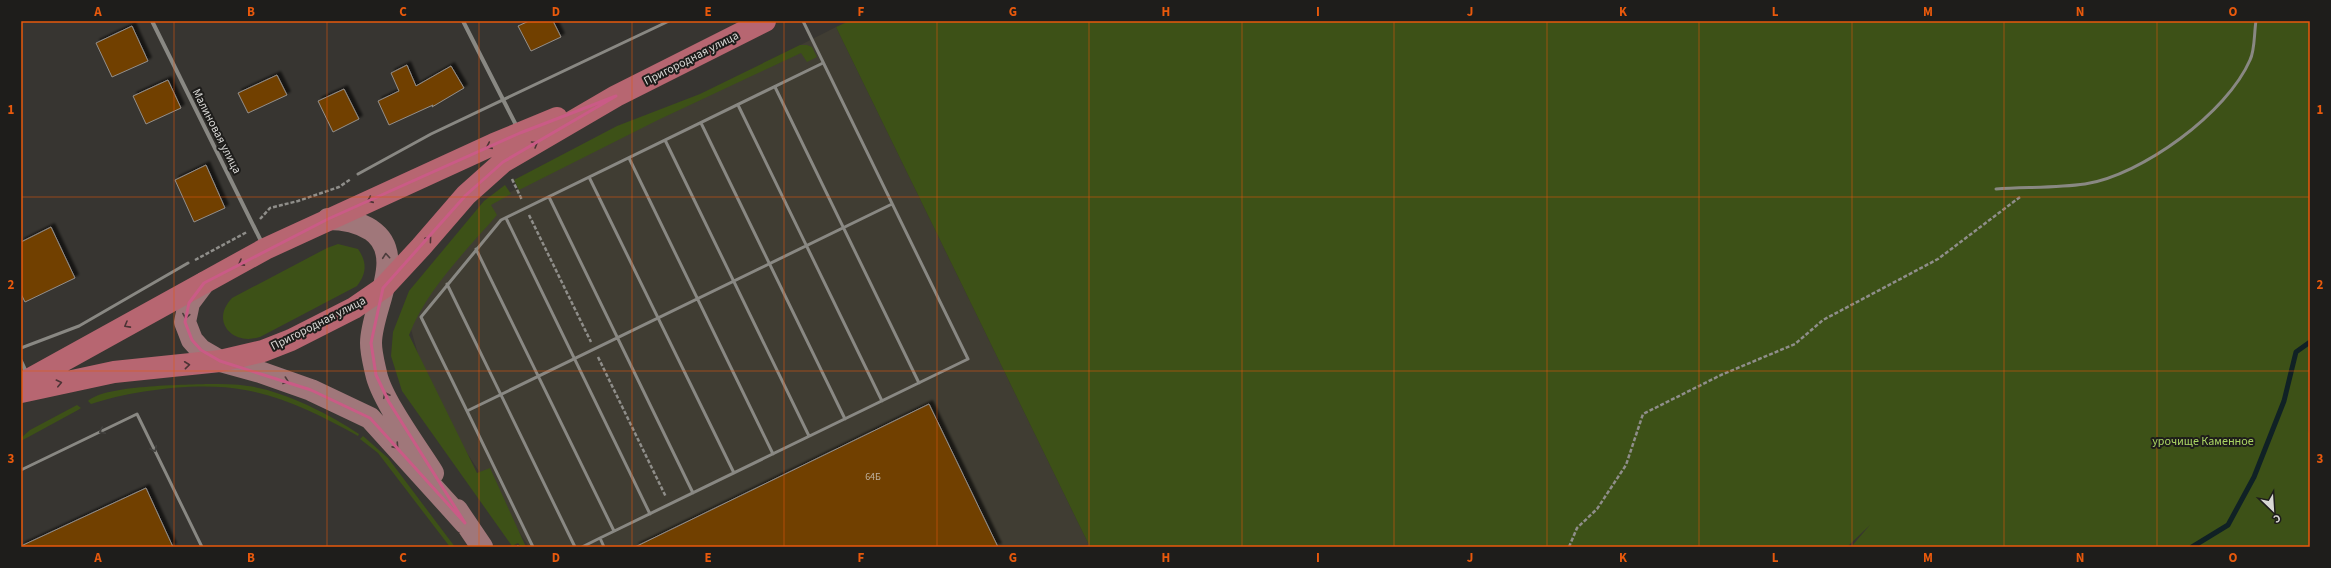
<svg xmlns="http://www.w3.org/2000/svg" width="2331" height="568" viewBox="0 0 2331 568" font-family="'Source Sans 3',sans-serif">
  <style>
    .built { fill: #403d33 }
    .green { fill: #3d5117 }
    .lines { fill: none; stroke-linecap: round; stroke-linejoin: round }
    .stream { stroke: #102125; stroke-width: 5 }
    .building { fill: #714003; stroke: #938f8b; filter: url(#shadow) }
    .path { stroke: #8f8e8a; stroke-width: 2.5; stroke-dasharray: 4 2; stroke-linecap: butt }
    .lane { stroke: #898883; stroke-width: 3 }
    .street { stroke: #898883; stroke-width: 4 }
    .secondary { stroke: #a0777a; stroke-width: 22 }
    .primary { stroke: #b76671; stroke-width: 22 }
    .oneway { stroke: #4c3335 }
    .oneway2 { stroke: #4c3c3c }
    .oneway3 { stroke: #43423f }
    .marked { fill: none; stroke: #ca5b86; stroke-width: 3; stroke-linejoin: round }
    .grid { fill: none; stroke: #e8590c; stroke-width: 1; stroke-opacity: 0.55 }
    .labels { text-anchor: middle; stroke-width: 4; stroke-linejoin: round; paint-order: stroke }
    .number-label { font-size: 10px; fill: #bfb2a0 }
    .street-label { font-size: 12px; fill: #d9d8d5; stroke: #1e1d1b }
    .park-label { font-size: 12px; fill: #aad463; stroke: #1e1d1b }
    .neatline { fill: none; stroke: #e8590c; stroke-width: 1.5 }
    .grid-label { font-size: 13px; text-anchor: middle; font-weight: bold; fill: #e8590c }
  </style>
  <defs>
    <filter id="shadow"><feDropShadow dx="3.5" dy="-3.5" stdDeviation="1" flood-color="#0009"/></filter>
  </defs>
  <rect width="100%" height="100%" fill="#373531"/>
  <!-- built -->
  <path class="built" d="M836,27L1090,547H529L430,397L407,315L489,203Z"/>
  <!-- green -->
  <path class="green" d="M849,21H2310L2308,431L2310,436V547H1851L1870,525L1847,547H1090L836,27Z
    M800,45H807L812,47L817,57L807,62L801,53L658,120L519,190L514,180L617,126L700,94Z
    M505,185L511,194L491,205L497,215C465,252 427,289 409,335L477,473L490,468L526,547H521L518,543L512,546L402,391L391,356L393,332L409,291L484,201Z
    M338,244L358,249C367,262 367,273 357,286L260,337C232,346 210,321 232,298L327,248Z
    M208,384C221,384 235,384 248,386C284,391 329,414 359,434L358,436C322,416 285,397 245,390C202,381 132,390 91,404L88,401C105,385 184,385 208,384Z
    M77,405L81,408L78,410L21,441V438L30,430Z
    M363,436L388,458L455,547H450L378,453L360,439Z"/>
  <g class="lines">
    <!-- stream -->
    <path class="stream" d="M2192,547L2228,525L2254,477L2284,401L2296,352L2310,342"/>
  </g>
  <!-- building -->
  <path class="building" d="M529,21H553L561,37L531,51L518,26Z
    M132,26L148,61L112,77L96,43Z
    M407,65L416,86L451,66L464,88L432,107L433,105L389,125L378,101L399,91L391,73Z
    M277,75L287,95L248,113L238,93Z
    M168,80L181,108L146,124L133,96Z
    M344,89L359,119L333,132L318,101Z
    M206,165L225,208L194,222L175,180Z
    M51,227L75,278L25,302L21,294V242Z
    M929,404L998,547H635Z
    M146,488L173,547H21V546Z"/>
  <g class="lines">
    <!-- path -->
    <path class="path" d="M512,179L522,200
      M529,215L591,342
      M260,219L270,208L298,201L339,187L351,179
      M195,260L247,232
      M598,357L666,497
      M517,546L518,547
      M1569,547L1577,528L1597,509L1626,465L1643,414L1721,375L1795,344L1823,320L1938,259L2020,197"/>
    <!-- lane -->
    <path class="lane" d="M823,63L501,220L421,317L467,411L892,204
      M775,87L919,383
      M738,105L882,401
      M701,123L845,419
      M665,140L809,436
      M629,158L773,454
      M358,174L431,134L669,21
      M589,177L734,473
      M1996,189C2025,187 2056,188 2085,184C2142,175 2227,113 2250,60C2255,50 2254,33 2256,21
      M549,197L693,493
      M506,218L650,514
      M476,249L614,531
      M447,284L575,547
      M21,348L79,326L188,263
      M467,411L533,547
      M21,470L137,414L202,547
      M582,547L600,538
      M604,547L600,538L968,359L803,21"/>
    <!-- street -->
    <path class="street" d="M152,21L262,243
      M463,21L517,127
      M21,361L27,374"/>
    <!-- secondary -->
    <path class="secondary" d="M328,219C343,219 357,221 371,230C408,255 371,308 371,343C371,353 374,364 376,373C381,399 418,449 433,473
      M204,283L189,303L185,322L192,340L201,350L220,361L260,372L311,390L370,418L465,523
      M457,510L482,547"/>
    <!-- primary -->
    <path class="primary" d="M21,384L265,249L494,144L557,118
      M21,392L114,372L220,361L263,351L291,340L354,308L383,288L421,247L466,195L503,162L616,96L765,21"/>
  </g>
  <!-- one-way arrows -->
  <defs><path id="oneway-chevron" d="M-2-3.5L2.5 0L-2 3.5" fill="none" stroke-width="1.6" stroke-linecap="round" stroke-linejoin="round"/></defs>
  <g class="oneway">
    <use href="#oneway-chevron" transform="translate(535 144) rotate(-31)"/>
    <use href="#oneway-chevron" transform="translate(489 146) rotate(156)"/>
    <use href="#oneway-chevron" transform="translate(370 200) rotate(156)"/>
    <use href="#oneway-chevron" transform="translate(429 239) rotate(-50)"/>
    <use href="#oneway-chevron" transform="translate(241 263) rotate(151)"/>
    <use href="#oneway-chevron" transform="translate(127 325) rotate(151)"/>
    <use href="#oneway-chevron" transform="translate(187 365) rotate(-6)"/>
    <use href="#oneway-chevron" transform="translate(59 383) rotate(-13)"/>
  </g>
  <g class="oneway2">
    <use href="#oneway-chevron" transform="translate(386 256) rotate(-95)"/>
    <use href="#oneway-chevron" transform="translate(186 316) rotate(99)"/>
    <use href="#oneway-chevron" transform="translate(286 381) rotate(20)"/>
    <use href="#oneway-chevron" transform="translate(386 395) rotate(-116)"/>
    <use href="#oneway-chevron" transform="translate(396 446) rotate(48)"/>
  </g>
  <g class="oneway3">
    <use href="#oneway-chevron" transform="translate(102 431) rotate(154)"/>
    <use href="#oneway-chevron" transform="translate(154 449) rotate(64)"/>
  </g>
  <!-- marked area -->
  <path class="marked" d="M616,96L503,162L466,195L383,288L371,343L376,375L389,402L465,523L370,418L311,390L220,361L201,350L192,340L185,322L189,303L204,283L328,219L520,133Z"/>
  <!-- grid -->
  <path class="grid" d="M174,21V547M327,21V547M479,21V547M632,21V547M784,21V547M937,21V547M1089,21V547M1242,21V547M1394,21V547M1547,21V547M1699,21V547M1852,21V547M2004,21V547M2157,21V547M21,197H2310M21,371H2310"/>
  <g class="labels">
    <!-- number labels -->
    <g class="number-label">
      <text x="873" y="480">64Б</text>
    </g>
    <!-- street labels -->
    <g class="street-label">
      <text transform="translate(691 58) rotate(-27)" y="4">Пригородная улица</text>
      <text transform="translate(217 131) rotate(63)" y="4">Малиновая улица</text>
      <text transform="translate(318 323) rotate(-27)" y="4">Пригородная улица</text>
    </g>
    <!-- park labels -->
    <g class="park-label">
      <text x="2203" y="445">урочище Каменное</text>
    </g>
  </g>
  <!-- border -->
  <rect width="2331" height="568" fill="none" stroke="#1e1d1b" stroke-width="44"/>
  <!-- north arrow -->
  <g transform="translate(2273 510) rotate(155)" stroke="#1e1d1b" stroke-width="3" paint-order="stroke">
  <path d="M0-3L7 15L0 10L-7 15Z" fill="#d9d8d5"/>
  <text y="-6" font-size="11" font-weight="bold" text-anchor="middle" fill="#d9d8d5">С</text>
  </g>
  <rect x="22" y="22" width="2287" height="524" class="neatline"/>
  <g class="grid-label">
    <text x="98" y="16">A</text>
    <text x="251" y="16">B</text>
    <text x="403" y="16">C</text>
    <text x="556" y="16">D</text>
    <text x="708" y="16">E</text>
    <text x="861" y="16">F</text>
    <text x="1013" y="16">G</text>
    <text x="1166" y="16">H</text>
    <text x="1318" y="16">I</text>
    <text x="1470" y="16">J</text>
    <text x="1623" y="16">K</text>
    <text x="1775" y="16">L</text>
    <text x="1928" y="16">M</text>
    <text x="2080" y="16">N</text>
    <text x="2233" y="16">O</text>
    <text x="11" y="114">1</text>
    <text x="2320" y="114">1</text>
    <text x="11" y="289">2</text>
    <text x="2320" y="289">2</text>
    <text x="11" y="463">3</text>
    <text x="2320" y="463">3</text>
    <text x="98" y="562">A</text>
    <text x="251" y="562">B</text>
    <text x="403" y="562">C</text>
    <text x="556" y="562">D</text>
    <text x="708" y="562">E</text>
    <text x="861" y="562">F</text>
    <text x="1013" y="562">G</text>
    <text x="1166" y="562">H</text>
    <text x="1318" y="562">I</text>
    <text x="1470" y="562">J</text>
    <text x="1623" y="562">K</text>
    <text x="1775" y="562">L</text>
    <text x="1928" y="562">M</text>
    <text x="2080" y="562">N</text>
    <text x="2233" y="562">O</text>
  </g>
</svg>
